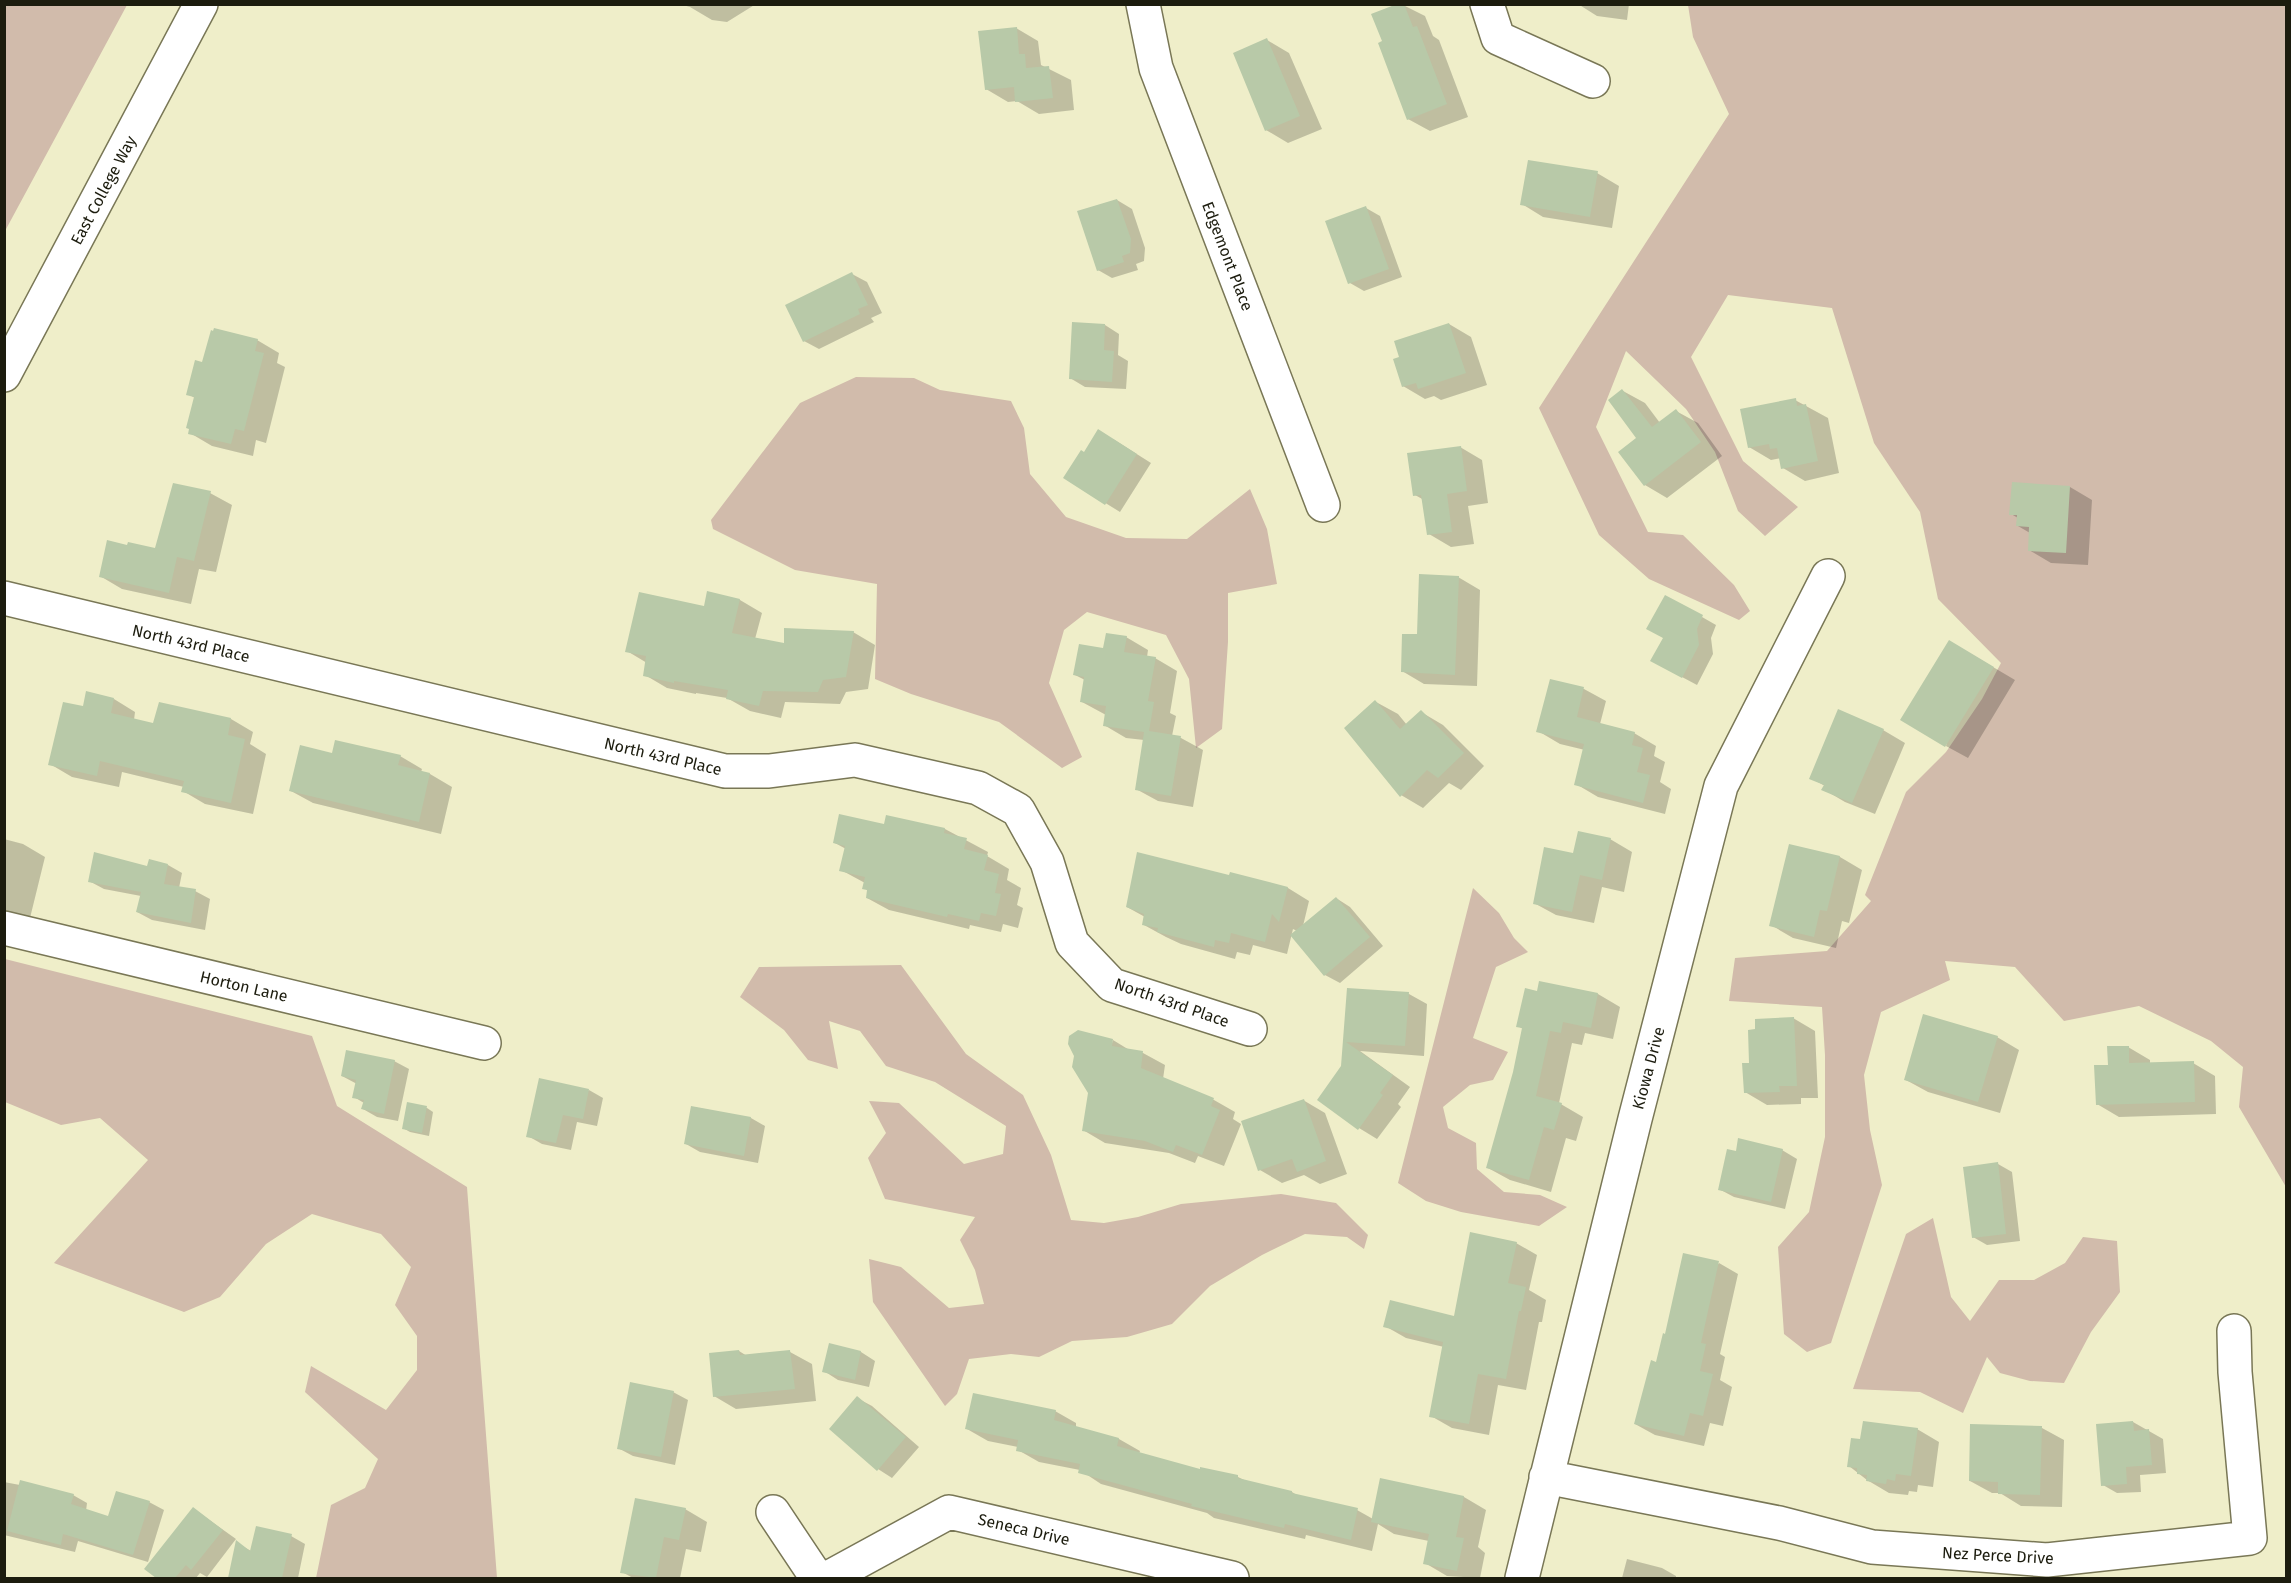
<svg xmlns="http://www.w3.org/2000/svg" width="2291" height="1583" viewBox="0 0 2291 1583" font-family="'Fira Sans',sans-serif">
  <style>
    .green { fill: #d1bbab }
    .shadow { fill: #0003 }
    .building { fill: #b8c9a8 }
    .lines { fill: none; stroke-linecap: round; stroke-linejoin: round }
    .minor-casing { stroke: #797756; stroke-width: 36 }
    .major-casing { stroke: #797756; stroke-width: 36 }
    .minor { stroke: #fff; stroke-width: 33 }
    .major { stroke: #fff; stroke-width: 33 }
    .labels { text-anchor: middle; stroke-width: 4.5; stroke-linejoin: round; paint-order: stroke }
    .street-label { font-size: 16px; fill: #1c1c0e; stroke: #fff }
  </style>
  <rect width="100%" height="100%" fill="#efeec9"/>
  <!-- green -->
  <path class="green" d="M5,4L127,5L5,231L4,5Z
    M1688,5H2286V1187L2239,1107L2243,1067L2211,1041L2139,1006L2064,1021L2015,967L1945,961L1950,980L1881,1012L1864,1075L1870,1130L1882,1185L1831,1343L1807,1352L1784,1334L1778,1247L1809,1212L1825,1137V1055L1822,1007L1729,1001L1735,958L1827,951L1871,901L1865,895L1906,792L1946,752L1982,699L2001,663L1938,599L1920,512L1874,443L1832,308L1728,295L1691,357L1743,461L1798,507L1765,536L1738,511L1715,452L1686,409L1626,351L1596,427L1648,532L1683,535L1734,585L1750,611L1739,620L1649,579L1599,535L1539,408L1729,114L1693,37Z
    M856,377L914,378L940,390L1011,401L1024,428L1030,474L1066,517L1126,538L1187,539L1250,489L1267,529L1277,584L1228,593V642L1222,729L1196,748L1189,679L1166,635L1087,612L1064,630L1049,683L1082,757L1062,768L999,722L911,694L875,679L877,584L795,570L713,529L711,520L800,403Z
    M1473,888L1499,913L1514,938L1528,952L1496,967L1473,1038L1508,1052L1493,1080L1470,1085L1443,1107L1448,1128L1476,1143L1477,1169L1504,1192L1540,1195L1567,1207L1539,1226L1461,1212L1426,1201L1398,1183Z
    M5,959L312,1036L337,1106L467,1187L497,1578H316L331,1505L365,1488L378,1459L305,1392L311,1366L386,1410L417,1370V1336L395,1305L411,1267L381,1234L312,1214L266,1244L220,1297L184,1312L54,1263L148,1160L100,1118L61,1125L5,1102Z
    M901,965L966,1054L1023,1095L1051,1155L1071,1220L1104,1223L1138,1217L1181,1204L1281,1194L1336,1203L1368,1235L1364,1249L1347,1237L1305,1234L1262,1255L1210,1286L1172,1324L1127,1337L1072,1341L1039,1357L1011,1354L969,1359L957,1394L945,1406L873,1302L869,1259L901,1267L949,1308L984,1304L975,1270L960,1240L975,1217L885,1199L868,1158L886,1133L869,1101L899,1103L964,1164L1003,1154L1006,1126L935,1082L886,1066L860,1031L829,1021L838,1069L808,1060L784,1030L740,997L759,967Z
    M1933,1218L1951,1297L1970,1321L1999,1280H2034L2065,1263L2083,1237L2117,1241L2120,1292L2091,1332L2064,1383L2030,1381L2000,1373L1987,1357L1963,1413L1920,1392L1853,1389L1906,1234Z"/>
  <!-- shadow -->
  <path class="shadow" d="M679,4H756L727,22L712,20L690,7Z
    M1401,4L1425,16L1433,36L1439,40L1468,117L1430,131L1408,119L1384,42Z
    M1578,4H1629L1627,20L1597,16Z
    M1016,28L1038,41L1041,65L1071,80L1074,110L1039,114L1017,101L1008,102L986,89Z
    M1267,40L1289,53L1322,129L1288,143L1266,130Z
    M1597,173L1619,186L1612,228L1543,217L1522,204Z
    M1117,200L1132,209L1145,248L1144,261L1136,264L1138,270L1112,278L1098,270Z
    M1366,208L1380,216L1402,277L1364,291L1350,283Z
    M852,274L867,282L882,313L871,318L874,322L819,349L804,341Z
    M1449,324L1471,337L1487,385L1441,400L1434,396L1425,399L1403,386L1401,358Z
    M1105,325L1119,334L1118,355L1128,361L1126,389L1085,387L1070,378Z
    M257,340L279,353L277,363L285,367L266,443L256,440L253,456L212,446L190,433L195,398L188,394L203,364Z
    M1623,391L1645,403L1660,423L1676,411L1698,423L1722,456L1667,498L1645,485L1620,452L1638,438Z
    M1795,400L1828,418L1839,473L1805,481L1783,468L1781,458L1771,460L1749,447Z
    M1113,439L1151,463L1120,512L1065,478L1085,454Z
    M1460,447L1482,460L1488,503L1468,506L1474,544L1451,547L1429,534L1424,500L1415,495Z
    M2013,484L2070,487L2092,500L2088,565L2051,563L2029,550L2030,533L2018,526V518L2011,514Z
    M210,493L232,505L216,572L199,569L191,604L122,589L100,576L157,550Z
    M1458,577L1480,590L1477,686L1424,684L1402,671L1418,636Z
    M708,593L740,600L762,613L755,639L785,645L853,632L875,645L868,689L846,692L840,704L785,702L781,718L750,711L727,698L696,693V694L667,688L645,675L647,663L627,651L705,608Z
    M1702,617L1716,625L1711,638L1713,654L1697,685L1667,669Z
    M1126,637L1148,650L1147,657L1155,658L1177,671L1170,713L1176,716L1172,736L1181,738L1203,750L1193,807L1158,801L1136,789L1144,740L1126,738L1104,725L1106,715L1082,702L1085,680L1075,675L1105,650Z
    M1971,654L2015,680L1968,758L1946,746Z
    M1551,680L1584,689L1606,701L1600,724L1634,733L1656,746L1654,756L1665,762L1660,782L1671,789L1665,814L1598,797L1576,784L1585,750L1560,744L1538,731Z
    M114,699L135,712L134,720L154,725L231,719L253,732L250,744L266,754L253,814L205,804L183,791L184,787L122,772L119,787L72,777L50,764L84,708Z
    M1376,702L1398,714L1407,725L1421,712L1443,725L1484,766L1461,790L1449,783L1423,808L1401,795Z
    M1883,730L1905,743L1875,814L1845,802L1823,789L1825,786L1811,778Z
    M333,754L400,756L422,769L421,772L430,774L452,787L441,834L313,803L291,791Z
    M885,825L945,829L988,852L987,856L1009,869L1007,880L1021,888L1017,905L1023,908L1018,928L1003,924L1001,932L970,925L969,929L889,910L867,898L869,891L864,888L865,883L841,870L846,849L835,843Z
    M4,839L23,844L45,857L30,918L4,912Z
    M1610,839L1632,852L1624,892L1602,887L1594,923L1556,915L1534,903L1574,855Z
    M1790,846L1840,857L1862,870L1849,923L1842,921L1836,948L1793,938L1771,925Z
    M168,865L182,873L179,888L195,891L210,899L205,930L152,920L137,912L141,896L104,889L89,881Z
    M1230,877L1288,888L1309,901L1303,926L1336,898L1350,907L1383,946L1340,983L1325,975L1292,935L1297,931L1293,929L1287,954L1253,945L1250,955L1237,952L1235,959L1181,944L1166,937L1144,925L1145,917L1127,907Z
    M1348,989L1409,994L1427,1004L1424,1056L1360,1051L1410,1087L1398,1104L1401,1107L1377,1139L1359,1128L1343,1067Z
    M1538,993L1598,994L1620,1007L1613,1039L1585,1033L1582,1045L1572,1043L1559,1103L1583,1117L1576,1141L1566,1138L1551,1192L1510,1180L1488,1168L1515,1073L1523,1029L1518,1026Z
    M1793,1018L1815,1031L1818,1098H1801V1104L1767,1105L1745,1092L1751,1064Z
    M1997,1037L2019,1050L2000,1113L1928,1092L1906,1080Z
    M1113,1040L1131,1051L1143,1053L1165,1065L1163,1079L1214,1100L1235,1112L1233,1119L1241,1124L1224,1166L1198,1156L1195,1163L1169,1153L1105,1143L1083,1130Z
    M2128,1047L2150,1060V1064L2193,1063L2215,1076L2216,1114L2119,1117L2097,1104L2110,1066Z
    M394,1061L409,1069L398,1121L377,1117L363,1109L364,1103L354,1097L357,1084L342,1076Z
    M589,1090L603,1098L597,1126L577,1122L571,1150L542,1144L528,1136Z
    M1303,1100L1325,1113L1347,1174L1320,1184L1304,1175L1282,1183L1260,1170Z
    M408,1104L427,1108L433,1112L429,1136L410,1132L403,1128Z
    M693,1107L751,1118L765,1126L758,1163L700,1152L686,1144Z
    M1782,1150L1797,1159L1785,1209L1734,1197L1719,1189L1737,1152Z
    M1998,1164L2012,1172L2020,1241L1987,1245L1973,1237Z
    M1516,1243L1537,1255L1529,1290L1546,1300L1542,1322H1539L1526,1390L1498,1385L1489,1435L1452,1428L1431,1416L1444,1347L1406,1338L1385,1326L1455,1318Z
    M1719,1263L1738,1274L1720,1354L1725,1357L1720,1380L1732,1387L1723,1426L1710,1423L1704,1446L1655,1435L1635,1424L1666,1336Z
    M830,1345L861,1352L875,1361L869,1387L838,1380L824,1371Z
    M739,1351L747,1356L790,1352L812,1364L816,1401L736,1409L714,1396Z
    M673,1392L688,1400L675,1465L633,1456L618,1448Z
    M857,1398L872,1406L919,1447L892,1478L878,1469Z
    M1055,1411L1076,1423V1427L1119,1439L1140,1451L1139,1454L1201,1471L1238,1477L1246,1481L1292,1492L1298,1496L1357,1510L1373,1519L1381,1480L1464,1497L1486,1510L1478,1547L1485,1553L1480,1578L1447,1576L1425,1563L1429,1541L1394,1534L1378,1524L1372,1551L1306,1535L1305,1539L1214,1518L1207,1513L1101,1484L1080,1470L1039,1462L1018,1450V1447L988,1441L967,1429Z
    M2133,1422L2163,1439L2166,1473L2140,1475L2141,1492L2117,1493L2103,1485Z
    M2042,1428L2064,1440L2062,1507L2021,1506L2000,1493H1992L1970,1481Z
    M1917,1429L1939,1442L1933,1487L1918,1485L1917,1492L1909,1491L1908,1495L1889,1493L1867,1480L1849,1466L1862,1441Z
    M4,1482L73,1495L87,1503L86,1511L109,1518L149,1502L164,1510L148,1562L78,1541L75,1552L4,1535Z
    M194,1509L236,1539L207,1577L200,1573L196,1578H158L146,1569Z
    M685,1509L707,1522L701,1552L686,1549L680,1578H633L622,1572Z
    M291,1536L305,1544L298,1578H230L237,1543L251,1551Z
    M1627,1559L1662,1568L1676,1576V1578H1622Z"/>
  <!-- building -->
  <path class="building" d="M1397,4H1404L1413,27L1417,26L1447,104L1407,120L1378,43L1382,41L1371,14Z
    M1017,27L1019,54H1025L1026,68L1049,66L1053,98L1015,102L1014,87L985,90L978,31Z
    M1267,38L1300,116L1265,131L1233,53Z
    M1528,160L1598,171L1590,217L1520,205Z
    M1117,199L1131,239L1130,253L1122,256L1124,262L1097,271L1077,211Z
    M1366,206L1389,269L1348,284L1325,221Z
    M852,272L868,305L858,309L860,314L803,342L785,305Z
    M1072,322L1105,324L1104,350L1114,351L1112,382L1069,379Z
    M1449,323L1466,373L1418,389L1416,383L1402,387L1393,359L1399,357L1394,341Z
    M214,328L258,339L255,351L264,353L244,431L235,429L231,444L188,434L189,429L186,428L194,397L186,395L195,360L202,362L211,330L213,331Z
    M1622,389L1652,427L1676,409L1701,442L1644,486L1618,452L1636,438L1608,400Z
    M1796,398L1797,406L1806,404L1818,461L1781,469L1777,448L1770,449L1769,444L1748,448L1740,409Z
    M1098,429L1137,454L1105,505L1063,478L1081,450L1084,452Z
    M1461,446L1467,491L1447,494L1452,532L1427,535L1421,495L1413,496L1407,453Z
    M2012,482L2070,486L2066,553L2028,551L2029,527L2016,526L2017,515H2009Z
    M173,483L211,491L194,561L177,557L169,593L99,577L107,540L127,545L128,542L155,548Z
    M1419,574L1459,576L1455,675L1401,672L1402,634H1417Z
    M707,591L740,599L732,633L784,643V628L854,631L846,677L823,680L818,692L763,691L759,706L726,699L728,690L674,681V683L643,676L646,656L625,652L639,592L704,606Z
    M1665,595L1703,615L1697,629L1699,645L1682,678L1650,661L1663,638L1646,629Z
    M1106,633L1127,636L1124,652L1156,657L1148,701L1154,702L1149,731L1181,736L1171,796L1135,790L1144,732L1103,726L1106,706L1080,702L1084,677L1073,675L1079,644L1103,648Z
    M1949,640L1994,667L1945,747L1900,720Z
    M1550,679L1584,687L1577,717L1635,732L1632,745L1643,748L1637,772L1650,775L1643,803L1574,785L1584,744L1536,732Z
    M86,691L114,698L111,713L153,723L159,702L231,718L228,735L245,739L231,803L181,792L184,781L100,761L97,776L48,765L63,702L83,706Z
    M1375,700L1400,729L1421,710L1464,753L1438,778L1427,770L1400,797L1344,728Z
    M1838,709L1884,729L1852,803L1821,790L1824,785L1809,779Z
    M335,740L401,755L398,765L430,773L419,822L289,791L300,745L332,753Z
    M839,814L884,824L886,815L945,828L944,833L967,838L964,849L988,855L984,870L999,874L995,893L1001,894L996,916L981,913L979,921L948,914L947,917L866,898L867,890L862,889L865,877L839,871L845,846L833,843Z
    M1578,831L1611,838L1602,880L1580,875L1572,912L1533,904L1544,847L1573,853Z
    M1789,844L1840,856L1827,911L1820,910L1814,937L1769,926Z
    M94,852L147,866L149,859L168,864L164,884L196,889L191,923L136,912L141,892L88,882Z
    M1137,852L1229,875L1230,872L1288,887L1279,922L1272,914L1265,942L1231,933L1229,943L1215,940L1214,947L1157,932L1158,928L1142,925L1144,914L1126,907Z
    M1336,897L1370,937L1324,976L1290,935Z
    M1539,981L1598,993L1591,1028L1563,1022L1561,1033L1550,1031L1536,1096L1562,1103L1554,1130L1544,1127L1529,1180L1486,1168L1513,1072L1522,1028L1516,1027L1525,988L1537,991Z
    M1347,988L1409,992L1405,1046L1346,1042L1393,1075L1380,1093L1383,1095L1358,1130L1317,1100L1341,1066Z
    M1923,1014L1998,1036L1978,1102L1904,1080Z
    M1794,1017L1797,1086H1779L1780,1092L1744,1093L1742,1063H1749L1748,1030L1755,1029V1019Z
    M1078,1030L1113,1039L1112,1046L1143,1051L1141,1068L1214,1098L1211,1106L1220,1110L1202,1155L1176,1145L1173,1152L1145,1141L1082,1131L1088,1093L1072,1067L1074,1056L1068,1044L1069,1036Z
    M2107,1046H2129V1063L2194,1061L2195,1102L2096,1105L2094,1065H2108Z
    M346,1050L395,1060L384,1114L361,1109L364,1100L352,1098L356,1080L341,1076Z
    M539,1078L589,1089L583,1119L563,1115L556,1143L526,1137Z
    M1304,1099L1326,1161L1297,1172L1292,1159L1258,1171L1241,1121Z
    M407,1102L427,1106L422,1133L402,1129Z
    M691,1106L751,1117L744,1156L684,1144Z
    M1738,1138L1783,1149L1771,1202L1718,1190L1727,1149L1736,1151Z
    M1998,1162L2006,1234L1972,1238L1963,1167Z
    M1470,1232L1517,1242L1508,1283L1526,1287L1521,1311H1519L1506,1379L1478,1374L1469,1424L1429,1417L1443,1342L1383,1327L1390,1300L1454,1316Z
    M1683,1253L1719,1261L1701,1343L1706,1344L1700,1371L1713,1374L1703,1416L1690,1413L1684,1436L1634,1424L1651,1360L1656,1362L1663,1333L1665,1334Z
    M829,1343L861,1351L855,1380L822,1372Z
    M739,1350L740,1355L790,1350L795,1389L713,1397L709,1353Z
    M630,1382L674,1391L661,1457L617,1449Z
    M973,1393L1056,1410L1054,1420L1119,1438L1117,1446L1200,1469V1467L1238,1475V1478L1292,1491V1493L1358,1508L1351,1540L1285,1524L1284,1528L1191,1506L1192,1504L1078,1473L1080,1464L1016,1451L1018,1440L965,1429Z
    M857,1396L906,1437L877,1471L829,1429Z
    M1863,1421L1918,1428L1911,1476L1896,1474L1895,1481L1887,1479L1886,1484L1866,1481L1867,1475L1857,1474V1468L1847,1467L1851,1438L1860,1439Z
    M2133,1421L2134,1431L2149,1429L2152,1465L2126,1467L2127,1484L2101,1486L2096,1424Z
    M1970,1424L2042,1426L2040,1495L1998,1494V1482L1969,1481Z
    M1380,1478L1464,1496L1456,1537L1464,1538L1457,1571L1423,1564L1429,1534L1371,1522Z
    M20,1480L74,1494L71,1504L108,1516L116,1491L150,1501L133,1555L63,1534L61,1545L7,1531Z
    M635,1498L686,1508L679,1540L664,1537L656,1578L620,1573Z
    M193,1507L223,1530L191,1570L186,1565L175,1578H156L144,1569Z
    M256,1526L292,1534L282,1578H228L236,1540L250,1551Z"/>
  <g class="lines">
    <!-- minor casing -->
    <g class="minor-casing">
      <path id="minor" d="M1143,4L1156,68L1323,505
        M1487,4L1498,38L1593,81
        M4,598L725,771H769L855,760L978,788L1018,810L1047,862L1072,943L1112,985L1250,1029
        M4,928L484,1043
        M1546,1477L1779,1523L1872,1547L2047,1560L2250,1538L2235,1372L2234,1331
        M773,1512L817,1578
        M828,1578L949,1512L1232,1578
        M1522,1578L1635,1119L1721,786L1828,576"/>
    </g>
    <!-- major casing -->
    <g class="major-casing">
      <path id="major" d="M4,375L201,4"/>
    </g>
    <!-- minor -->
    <use href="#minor" class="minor"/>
    <!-- major -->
    <use href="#major" class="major"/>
  </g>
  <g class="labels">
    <!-- street labels -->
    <g class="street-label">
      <text transform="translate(103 190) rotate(-62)" y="6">East College Way</text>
      <text transform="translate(1228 256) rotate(69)" y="6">Edgemont Place</text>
      <text transform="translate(191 643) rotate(13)" y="6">North 43rd Place</text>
      <text transform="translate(663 756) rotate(13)" y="6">North 43rd Place</text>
      <text transform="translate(244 986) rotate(13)" y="6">Horton Lane</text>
      <text transform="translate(1172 1002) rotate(19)" y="6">North 43rd Place</text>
      <text transform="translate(1648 1068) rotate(-75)" y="6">Kiowa Drive</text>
      <text transform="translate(1024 1529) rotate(13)" y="6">Seneca Drive</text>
      <text transform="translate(1998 1555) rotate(3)" y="6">Nez Perce Drive</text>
    </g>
  </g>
  <!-- border -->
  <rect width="2291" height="1583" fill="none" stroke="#1c1c0e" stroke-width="12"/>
</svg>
